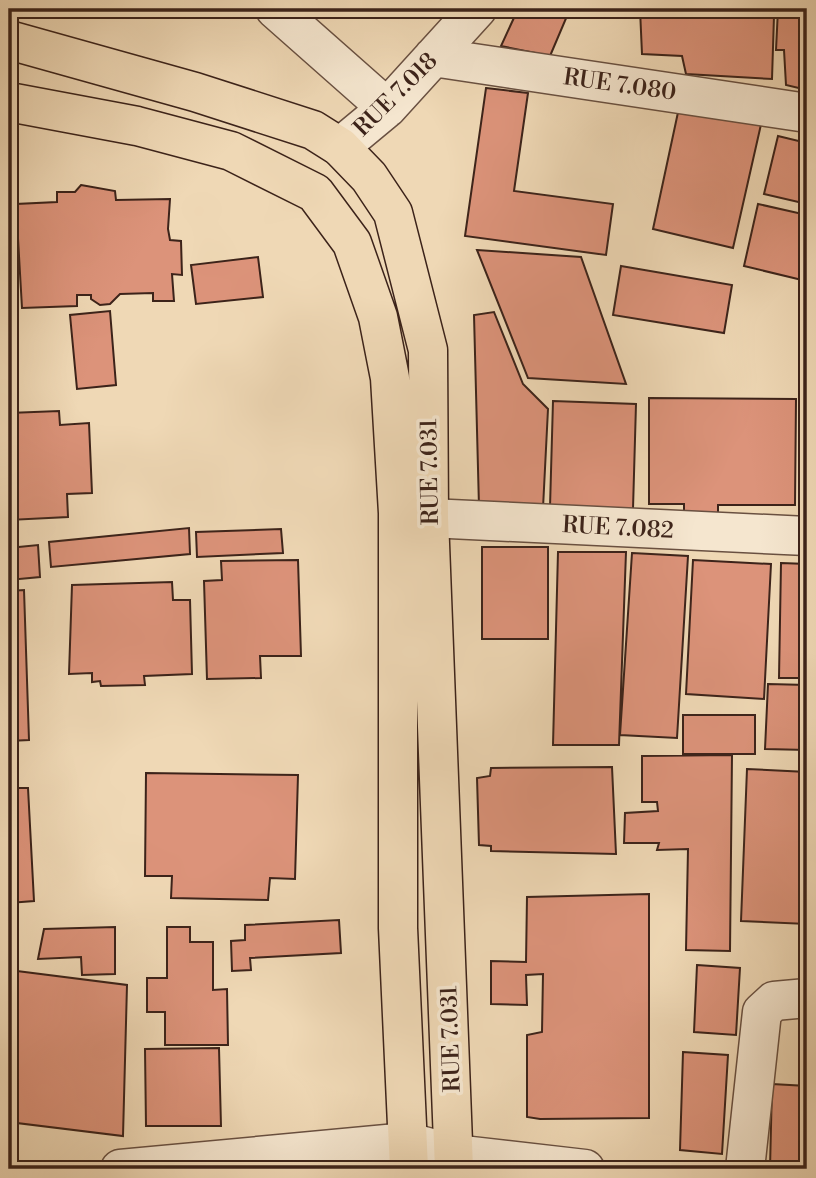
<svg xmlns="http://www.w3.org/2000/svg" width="816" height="1178" viewBox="0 0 816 1178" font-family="'Libre Bodoni',serif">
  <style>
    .building { fill: #dc937a; stroke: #3c231a; stroke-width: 2 }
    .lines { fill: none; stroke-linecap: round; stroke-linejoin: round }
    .minor-casing { stroke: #695041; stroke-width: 41 }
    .major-casing { stroke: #3c231a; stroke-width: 41 }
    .minor { stroke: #f5e6cf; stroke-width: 38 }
    .major { stroke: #efd8b5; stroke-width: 38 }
    .labels { text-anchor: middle; stroke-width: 7; stroke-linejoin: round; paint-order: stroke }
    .street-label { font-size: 23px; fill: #3c231a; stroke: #f5e6cf }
  </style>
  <rect width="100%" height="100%" fill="#efd8b5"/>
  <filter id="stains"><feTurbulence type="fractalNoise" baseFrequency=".00286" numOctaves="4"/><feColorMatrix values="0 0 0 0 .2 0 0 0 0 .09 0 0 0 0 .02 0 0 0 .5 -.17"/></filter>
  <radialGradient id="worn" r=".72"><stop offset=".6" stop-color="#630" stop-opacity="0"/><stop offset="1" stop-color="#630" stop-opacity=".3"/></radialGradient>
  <!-- building -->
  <path class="building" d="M518,9H570L550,56L501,46Z
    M640,9H749V15L774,16L772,79L686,74L682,56L642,54Z
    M778,9H807V90L786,85L784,50H776Z
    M486,88L528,93L514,191L613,204L606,255L465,236Z
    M680,103L762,120L733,248L653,229Z
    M778,136L807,143V204L764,194Z
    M81,185L115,191L116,200L170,199L168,229L170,240L181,241L182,275L172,274L174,301H153V293L120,294L110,304L100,305L91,299V295H77V306L22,308L16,204L57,202V192H75Z
    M758,204L807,215L806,281L744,266Z
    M477,250L581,257L626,384L528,378Z
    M258,257L263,297L196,304L191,265Z
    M621,266L732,285L724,333L613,315Z
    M110,311L116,385L77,389L70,315Z
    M494,312L523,384L548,409L543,508L479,507L474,315Z
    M649,398L796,399L795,505H718V519H684V504H649Z
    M553,401L636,404L633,509L550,507Z
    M59,411L60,425L89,423L92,493L67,494L68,517L9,520V413Z
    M805,419H807V462H804Z
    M189,528L190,554L51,567L49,542Z
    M281,529L283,553L197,557L196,532Z
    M38,545L40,577L9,580V548Z
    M482,547H548V639H482Z
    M558,552H626L619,745H553Z
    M632,553L688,556L677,738L620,735Z
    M298,560L301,656H260L261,678L207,679L204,581L222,580L221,561Z
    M693,560L771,564L764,699L686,694Z
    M781,563L807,564V678H779Z
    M172,582L173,600H190L192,674L144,676L145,685L101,686L100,681L92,682V673L69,674L72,585Z
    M24,590L29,740L9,741V591Z
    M768,684L807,685V750L765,749Z
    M683,715H755V754H683Z
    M732,755L730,951L686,950L688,849L657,850L659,843H624L625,813L658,811L657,802H642V756Z
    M612,767L616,854L491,851V846L479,845L477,778L490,776L491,768Z
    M747,769L807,772V924L741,921Z
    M146,773L298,775L295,879L270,878L268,900L171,898L172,876H145Z
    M9,788H28L34,901L9,903Z
    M649,894V1118L540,1119L527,1117V1035L542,1032L543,974L526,975L527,1005L491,1004V961L526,962L527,897Z
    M339,920L341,953L250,958L251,970L232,971L231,941L245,940V925Z
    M115,927V974L82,975L81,957L38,959L44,929Z
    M167,927H190V942H213V990L227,989L228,1045H165V1012H147V978H167Z
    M697,965L740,968L736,1035L694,1032Z
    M9,970L127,985L123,1136L9,1122Z
    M219,1048L221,1126H146L145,1049Z
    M683,1052L728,1055L722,1154L680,1150Z
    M772,1084L807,1086V1169H770Z"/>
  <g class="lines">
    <!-- minor casing -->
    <g class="minor-casing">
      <path id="minor" d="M275,9L387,108
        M433,57L807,113
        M340,147L387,108L477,9
        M429,518L807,536
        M120,1169L408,1142L454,1154L585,1169
        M745,1169L762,1012L774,1001L807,998"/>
    </g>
    <!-- major casing -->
    <g class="major-casing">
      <path id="major" d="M9,40L195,92L313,130L340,147L369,177L393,213L428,350L429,518L454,1169
        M9,102L137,126L231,151L315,193L352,243L378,317L390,378L398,513V928L409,1169"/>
    </g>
    <!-- minor -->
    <use href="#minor" class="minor"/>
    <!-- major -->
    <use href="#major" class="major"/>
  </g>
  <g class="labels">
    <!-- street labels -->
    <g class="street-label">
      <text transform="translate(620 84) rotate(8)" y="8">RUE 7.080</text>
      <text transform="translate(395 94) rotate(-45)" y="8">RUE 7.018</text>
      <text transform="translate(429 472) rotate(-91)" y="8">RUE 7.031</text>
      <text transform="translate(618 527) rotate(3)" y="8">RUE 7.082</text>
      <text transform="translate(450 1039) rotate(-92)" y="8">RUE 7.031</text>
    </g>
  </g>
  <!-- margin -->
  <rect width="816" height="1178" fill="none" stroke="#efd8b5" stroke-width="35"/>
  <rect x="10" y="10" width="795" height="1157" fill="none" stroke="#3c231a" stroke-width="3.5"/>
  <rect x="18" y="18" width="781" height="1143" fill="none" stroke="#3c231a" stroke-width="2"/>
  <rect width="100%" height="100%" filter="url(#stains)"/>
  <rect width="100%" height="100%" fill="url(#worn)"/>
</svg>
